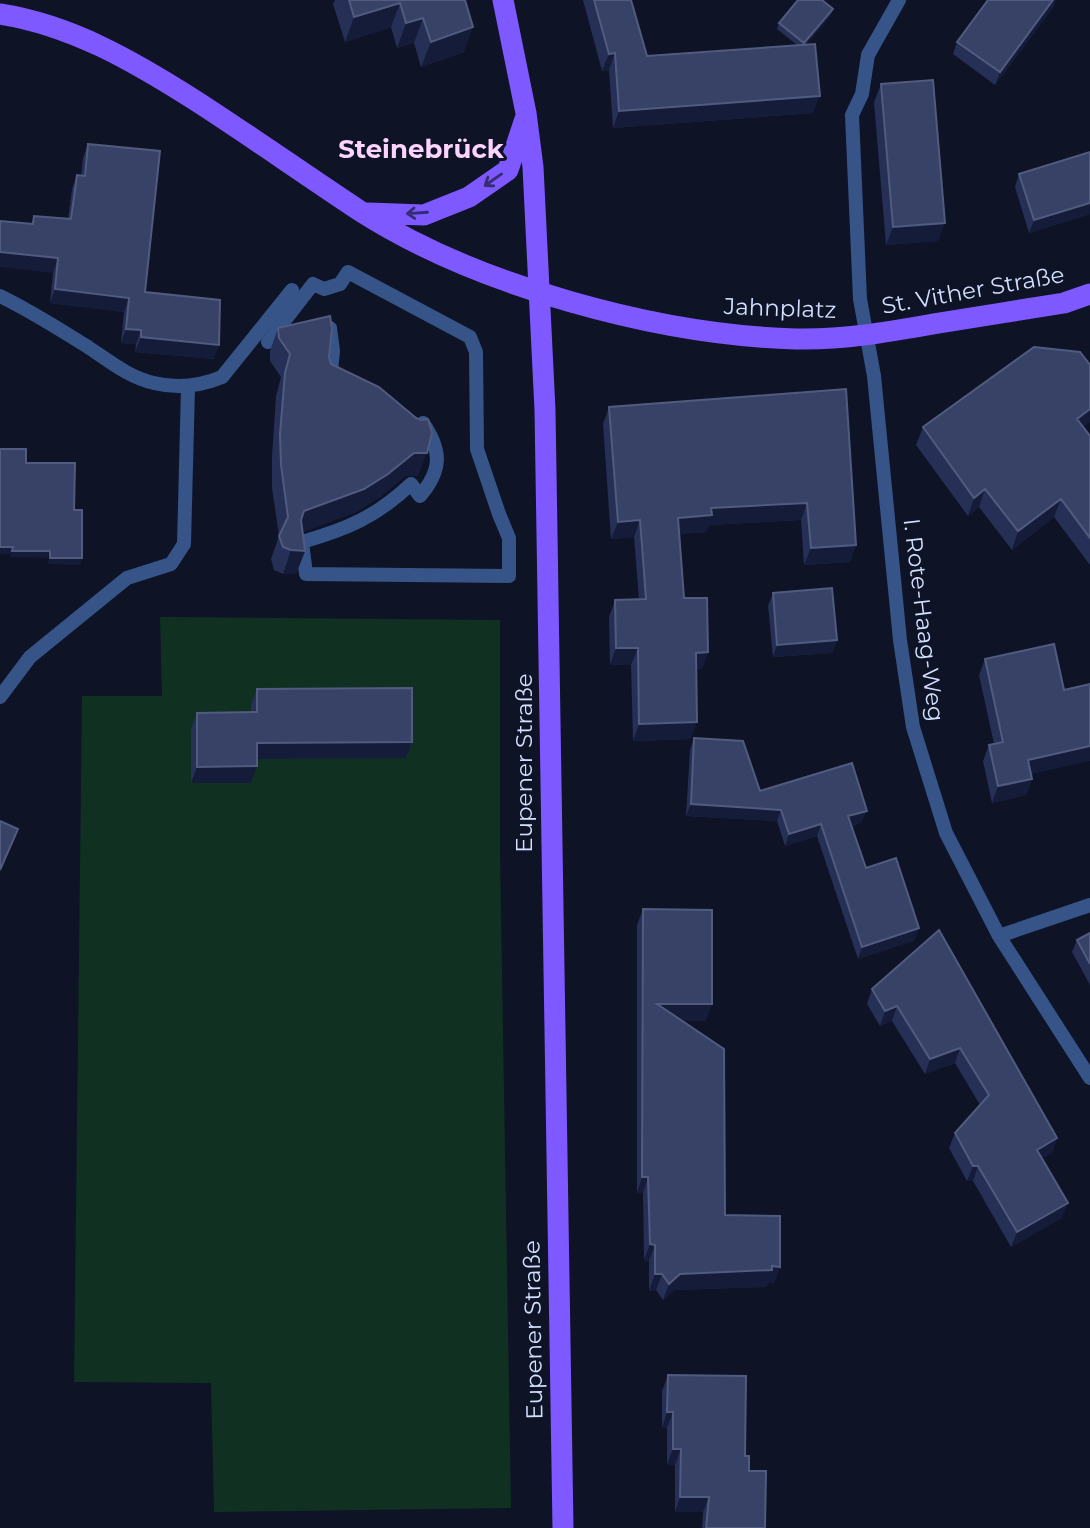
<svg xmlns="http://www.w3.org/2000/svg" width="1090" height="1528" viewBox="0 0 1090 1528" font-family="Montserrat,sans-serif">
  <style>
    .green { fill: #103022 }
    .lines { fill: none; stroke-linecap: round; stroke-linejoin: round }
    .pedestrian { stroke: #365487; stroke-width: 14 }
    .minor { stroke: #365487; stroke-width: 14 }
    .primary { stroke: #7e59ff; stroke-width: 21 }
    .wall { fill: #262f55 }
    .shaded-wall { fill: #151c3a }
    .building { fill: #384267; stroke: #505b7f; stroke-width: 2 }
    .oneway { stroke: #352c72 }
    .labels { text-anchor: middle; stroke-width: 6; stroke-linejoin: round; paint-order: stroke }
    .street-label { font-size: 23px; fill: #d2dfff; stroke: #0e1326 }
    .quarter-label { font-size: 26px; font-weight: bold; fill: #fdd4ff; stroke: #0e1326 }
  </style>
  <rect width="100%" height="100%" fill="#0e1326"/>
  <!-- green -->
  <path class="green" d="M160,617L500,620V853L511,1508L214,1512L211,1383L74,1382L82,696H162Z"/>
  <g class="lines">
    <!-- pedestrian -->
    <path class="pedestrian" d="M348,272L470,337L476,352L477,449L499,514L509,538V576L306,574L302,542C347,529 376,517 411,484L420,496C442,470 442,451 423,423L414,434C386,406 367,394 330,381L333,351L330,328L268,342L313,284L324,289L340,284Z"/>
    <!-- minor -->
    <path class="minor" d="M899,0L868,55L862,94L852,115L860,299L874,376L900,640L913,727L946,833L999,936L1090,1078
      M0,296C31,311 59,329 88,347C109,361 130,378 154,383C178,389 200,386 222,377L292,290
      M0,697L30,657L127,578L171,564L184,544L188,387
      M999,936L1090,905"/>
    <!-- primary -->
    <path class="primary" d="M503,0L526,113L533,167L545,410L563,1528
      M0,14C71,25 133,61 193,99C249,135 304,174 360,211C477,286 658,335 796,339C843,340 888,332 933,324C977,317 1020,310 1064,303L1090,294
      M368,213L424,215L469,197L508,170L525,119"/>
  </g>
  <!-- wall -->
  <path class="wall" d="M335,0H465L464,52L421,67L414,43L397,48L391,27L345,42L333,4Z
    M583,0H631L647,56L797,45L777,29L779,23L833,9L831,15L806,45L813,113L613,128L609,70L602,71Z
    M1054,6L995,85L953,54L957,42Z
    M881,84L938,241L886,245L874,102Z
    M88,144L145,292L214,359L135,352L136,344L121,343L124,312L50,303L53,273L31,224L34,216L68,219L72,189L77,175H81L83,158Z
    M1090,152V214L1029,233L1015,187L1019,174Z
    M278,328L329,357L331,364L418,476H405L380,497L356,512L302,532L305,551L296,574H283L274,570L271,559L279,536L272,488V457L276,396L281,377L270,361V351Z
    M1090,365V422L1083,427L1090,436V565L1054,517L1012,550L979,507L968,516L916,445L923,427Z
    M846,389L856,545L850,562L804,565L801,520L709,525L706,532L679,534L684,598L708,652L702,669H696L691,739L633,741L631,665H610L609,617L615,600L639,599L634,537L611,539L603,424L609,407Z
    M773,593L837,640L832,653L773,657L768,606Z
    M985,659L1064,690L1031,774L1032,779L1026,795L992,803L983,761L989,745L994,744L979,675Z
    M257,689L412,742L406,758L257,759V766L251,783H191V729L197,713L251,712V705Z
    M694,738L760,791L862,822L852,826L866,868L915,940L858,959L817,836L785,846L777,821L686,816L690,750Z
    M643,909L706,1021L682,1020L725,1215L780,1267L774,1283H768L766,1287L674,1290L663,1300L656,1290L649,1291V1261L644,1260L643,1193H637V925Z
    M939,930L1057,1138L1052,1153L1042,1158L1062,1218L1011,1247L973,1181H967L949,1148L955,1133L980,1105L955,1063L925,1074L892,1021L880,1026L867,1004L872,989Z
    M1090,933V985L1072,952L1077,940Z
    M668,1375L745,1456L765,1528H702L703,1512H675V1465L667,1464V1428H662V1391Z"/>
  <!-- shaded-wall -->
  <path class="shaded-wall" d="M1053,0H1056L1054,6L995,85L1000,72Z
    M400,3L391,27L345,42L354,17Z
    M833,9L831,15L802,50L804,43Z
    M423,18L414,43L397,48L406,23Z
    M473,27L464,52L421,67L431,42Z
    M615,53L609,70L602,71L609,54Z
    M820,96L813,113L613,128L619,111Z
    M1090,203V214L1029,233L1034,220Z
    M945,223L938,241L886,245L893,227Z
    M0,252L58,258L53,273L0,267Z
    M55,289L129,298L124,312L50,303Z
    M126,329L141,330L136,344L121,343Z
    M141,337L219,345L214,359L135,352Z
    M1090,409V422L1070,437L1077,419Z
    M414,453H427L418,476H405L380,497L356,512L296,535L304,511Z
    M985,489L979,507L968,516L974,498Z
    M1061,499L1054,517L1012,550L1018,531Z
    M807,503L801,520L709,525L706,532L672,535L678,518L711,508Z
    M640,520L634,537L611,539L618,522Z
    M856,545L850,562L804,565L811,548Z
    M0,547H13L10,554H0Z
    M291,550L305,551L296,574H283Z
    M12,551H50L47,558L10,557Z
    M50,558H82L80,565L47,564Z
    M837,640L832,653L773,657L777,645Z
    M616,648H638L631,665H610Z
    M708,652L702,669L690,670L696,653Z
    M697,722L691,739L633,741L639,724Z
    M412,742L406,758L251,759L257,743Z
    M1090,746V761L1022,776L1028,760Z
    M257,766L251,783H191L197,767Z
    M1032,779L1026,795L992,803L998,786Z
    M691,804L781,810L777,821L686,816Z
    M867,811L862,822L844,828L848,816Z
    M821,824L817,836L785,846L789,834Z
    M919,928L915,940L858,959L862,947Z
    M657,1004H712L706,1021L651,1020Z
    M897,1006L892,1021L880,1026L885,1011Z
    M960,1048L955,1063L925,1074L930,1059Z
    M1057,1138L1052,1153L1032,1165L1037,1150Z
    M973,1166H978L973,1181H967Z
    M642,1177H648L643,1193H637Z
    M1068,1203L1062,1218L1011,1247L1017,1232Z
    M650,1244L655,1245L649,1261L644,1260Z
    M772,1266L780,1267L774,1283H768L766,1287L674,1290L663,1300L669,1284L680,1274Z
    M655,1274H662L656,1290L649,1291Z
    M667,1412H673L667,1428H662Z
    M673,1449H681L675,1465L667,1464Z
    M680,1497H709L703,1512H675Z"/>
  <!-- building -->
  <path class="building" d="M349,0H465L473,27L431,42L423,18L406,23L400,3L354,17Z
    M594,0H631L647,56L815,44L820,96L619,111L615,53L609,54Z
    M798,0H822L833,9L804,43L779,23Z
    M988,0H1053L1000,72L957,42Z
    M933,80L945,223L893,227L881,84Z
    M88,144L160,151L145,292L220,300L219,345L141,337V330L126,329L129,298L55,289L58,258L0,252V221L33,224L34,216L71,219L77,175L85,176Z
    M1090,152V203L1034,220L1019,174Z
    M330,316L332,328L329,357L331,364L379,387L416,418L421,420L428,419L432,433L427,453H414L388,474L364,489L304,511L301,520L305,551L291,550L283,547L279,536L288,517L281,465L280,434L285,373L290,354L279,338L278,328Z
    M1034,347L1080,352L1090,365V409L1077,419L1090,436V538L1061,499L1018,531L985,489L974,498L923,427Z
    M846,389L856,545L811,548L807,503L711,508L712,515L678,518L684,598H707L708,652L696,653L697,722L639,724L638,648H616L615,600L646,599L640,520L618,522L609,407Z
    M0,449H26V463H75L74,510H82V558H50V551H12L13,547H0Z
    M832,588L837,640L777,645L773,593Z
    M1054,644L1064,690L1090,684V746L1028,760L1032,779L998,786L989,745L1003,742L985,659Z
    M412,688V742L257,743V766L197,767V713L257,712V689Z
    M694,738L743,741L760,791L852,763L867,811L848,816L866,868L896,858L919,928L862,947L821,824L789,834L781,810L691,804Z
    M0,821L18,829L0,870Z
    M643,909L712,910V1004H657L724,1049L725,1215L780,1216V1267L772,1266V1270L680,1274L669,1284L662,1274H655V1245L650,1244L648,1177H642Z
    M939,930L1057,1138L1037,1150L1068,1203L1017,1232L978,1166H973L955,1133L989,1095L960,1048L930,1059L897,1006L885,1011L872,989Z
    M1090,933V964L1077,940Z
    M668,1375L746,1376L745,1456H749V1471H766L765,1528H706L709,1497H680L681,1449H673V1412H667Z"/>
  <!-- one-way arrows -->
  <defs><path id="oneway-shaft" d="M-6 0H5M1.5-3L5.5 0L1.5 3" fill="none" stroke-width="1.6" stroke-linecap="round" stroke-linejoin="round" transform="scale(1.75)"/></defs>
  <g class="oneway">
    <use href="#oneway-shaft" transform="translate(493 180) rotate(145)"/>
    <use href="#oneway-shaft" transform="translate(417 213) rotate(176)"/>
  </g>
  <g class="labels">
    <!-- street labels -->
    <g class="street-label">
      <text transform="translate(973 290) rotate(-10)" y="8">St. Vither Straße</text>
      <text transform="translate(780 308) rotate(2)" y="8">Jahnplatz</text>
      <text transform="translate(924 620) rotate(83)" y="8">I. Rote-Haag-Weg</text>
      <text transform="translate(524 763) rotate(-90)" y="8">Eupener Straße</text>
      <text transform="translate(533 1330) rotate(-91)" y="8">Eupener Straße</text>
    </g>
    <!-- quarter labels -->
    <g class="quarter-label">
      <text x="421" y="158">Steinebrück</text>
    </g>
  </g>
</svg>
